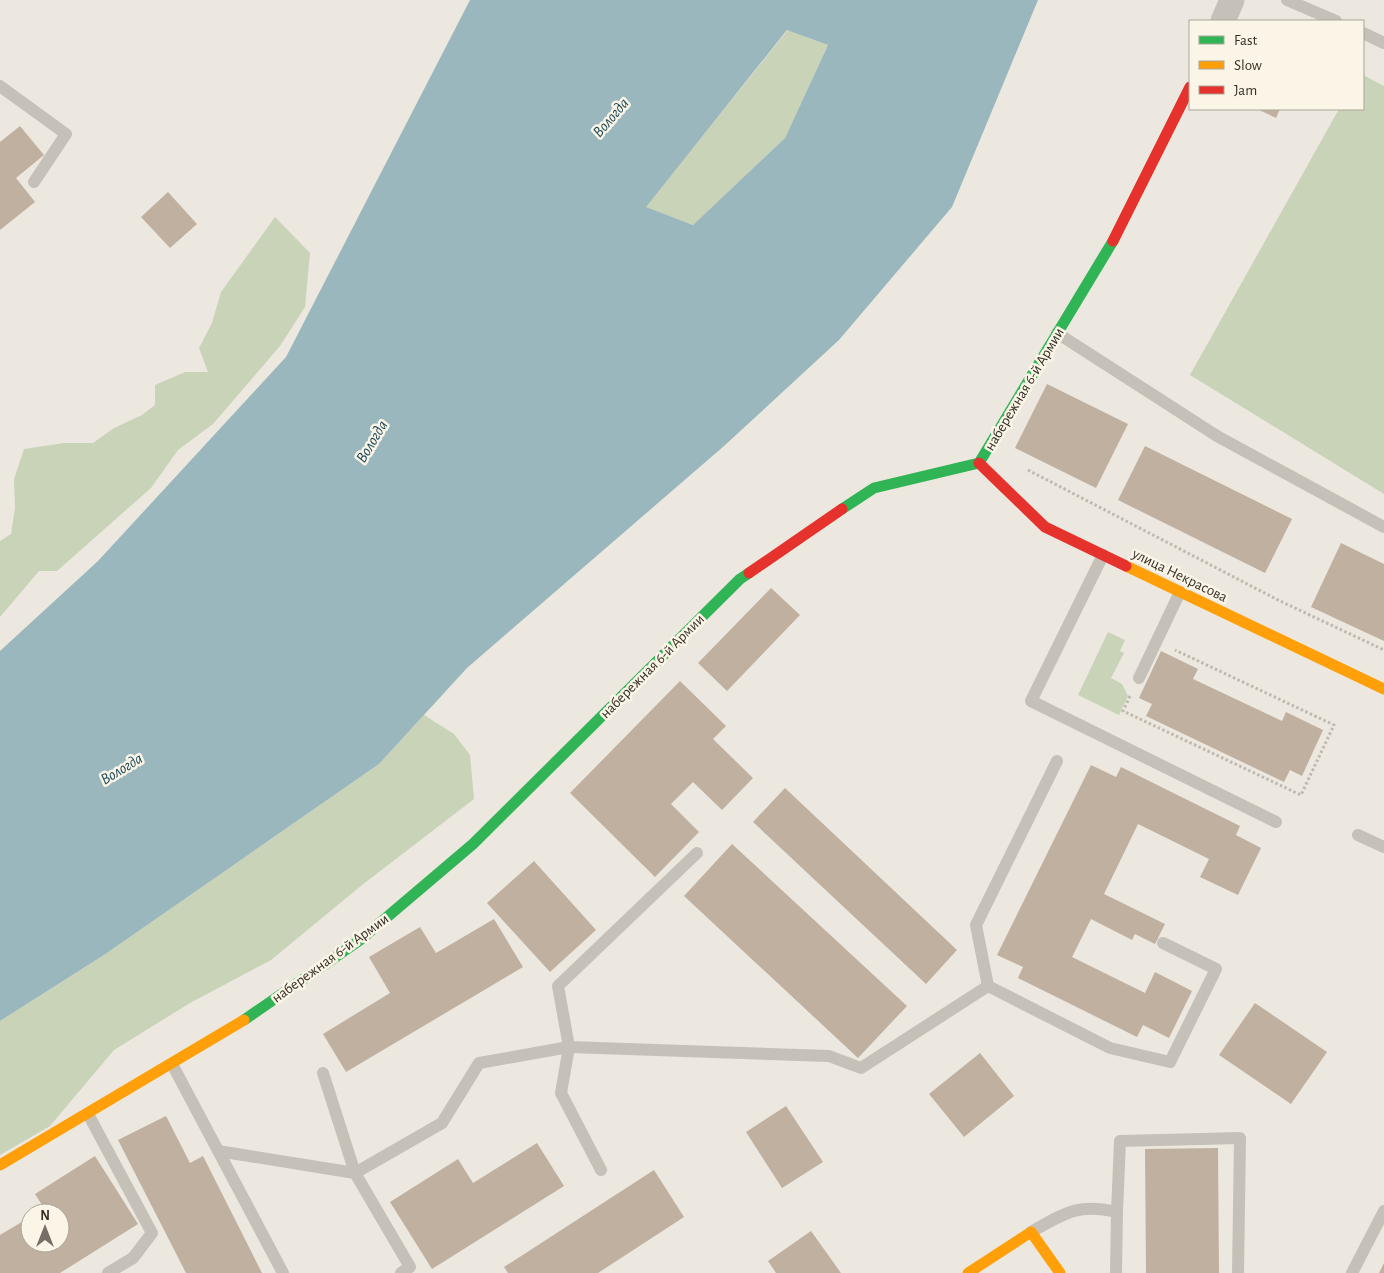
<svg xmlns="http://www.w3.org/2000/svg" width="1384" height="1273" viewBox="0 0 1384 1273" font-family="'Alegreya Sans',sans-serif">
  <style>
    .green { fill: #c9d3b8 }
    .water { fill: #9bb7be; fill-rule: evenodd }
    .building { fill: #c0b0a0 }
    .lines { fill: none; stroke-linecap: round; stroke-linejoin: round }
    .path { stroke: #beb9b0; stroke-width: 3; stroke-dasharray: 2.5 2.5; stroke-linecap: butt }
    .lane { stroke: #c5c1b8; stroke-width: 12 }
    .street { stroke: #c5c1b8; stroke-width: 25 }
    .fast { stroke: #30b455; stroke-width: 11 }
    .slow { stroke: #ff9f0a; stroke-width: 11 }
    .jam { stroke: #e5322d; stroke-width: 11 }
    .labels { text-anchor: middle; stroke-width: 5; stroke-linejoin: round; paint-order: stroke }
    .street-label { font-size: 15px; fill: #362e27; stroke: #faf5e6 }
    .water-label { font-size: 16px; font-style: italic; fill: #1b4858; stroke: #faf5e6 }
  </style>
  <rect width="100%" height="100%" fill="#ece8df"/>
  <!-- green -->
  <path class="green" d="M788,30L828,45L785,138L693,225L645,207Z
    M1363,75L1384,86V494L1190,375L1339,109H1363Z
    M275,217L310,253L305,307L280,346L213,424L178,450L151,488L57,571H39L0,617V541L11,534L15,508L14,479L24,449L64,443H93L114,428L142,415L155,405V385L185,372H208L199,348L212,323L221,292Z
    M1108,632L1125,640L1120,651L1124,653L1111,678L1122,684L1128,696L1119,715L1078,695Z
    M424,715L454,734L470,755L474,799L362,885L271,960L190,1003L114,1050L50,1126L0,1155V1021L104,955L379,764Z"/>
  <!-- water -->
  <path class="water" d="M470,0H1038L952,207L839,340L724,446L467,668L379,764L104,955L0,1021V651L98,561L286,357ZM787,30L828,45L785,138L693,225L646,207Z"/>
  <!-- building -->
  <path class="building" d="M1257,109H1280L1276,118Z
    M20,126L44,155L16,178L35,202L0,230V142Z
    M168,192L197,224L170,248L141,217Z
    M1047,384L1128,424L1096,488L1015,448Z
    M1145,446L1292,519L1265,573L1118,500Z
    M1341,543L1384,564V641L1311,607Z
    M771,588L800,615L727,691L698,663Z
    M1161,651L1198,669L1193,679L1282,721L1286,712L1323,730L1302,776L1290,770L1284,782L1146,716L1152,704L1139,698Z
    M680,681L726,726L713,739L753,778L722,810L693,782L671,804L699,832L655,877L570,793Z
    M1091,765L1116,777L1121,767L1240,826L1236,835L1261,848L1238,895L1200,877L1209,859L1138,824L1104,894L1165,924L1155,944L1135,934L1132,940L1091,919L1072,957L1145,993L1155,972L1192,991L1169,1038L1143,1025L1137,1037L1018,978L1023,967L997,955Z
    M785,788L957,950L926,984L753,822Z
    M732,844L907,1006L858,1058L684,896Z
    M534,861L596,930L550,972L487,903Z
    M494,919L523,967L346,1072L323,1034L390,993L369,957L420,927L436,953Z
    M1255,1003L1327,1052L1291,1104L1219,1055Z
    M980,1053L1014,1096L964,1137L929,1094Z
    M786,1106L823,1162L782,1188L746,1132Z
    M166,1116L190,1163L203,1156L262,1273H186L118,1140Z
    M537,1143L564,1186L432,1269L390,1202L458,1159L473,1183Z
    M1218,1148L1219,1273H1146L1145,1149Z
    M95,1156L138,1224L60,1273H0V1235L30,1217V1243H60V1213H36L44,1208L35,1194Z
    M654,1170L684,1217L598,1273H508L504,1267Z
    M811,1231L841,1273H776L768,1261Z
    M1384,1263V1273H1379Z"/>
  <g class="lines">
    <!-- path -->
    <path class="path" d="M1028,470L1280,601L1384,650
      M1130,696L1123,711L1301,795L1334,725L1175,650"/>
    <!-- lane -->
    <path class="lane" d="M1287,0L1336,21
      M1363,33L1384,43
      M0,86L66,134L34,182
      M1057,333L1217,436L1384,527
      M1103,555L1031,701L1276,822
      M1139,678L1180,592
      M1358,835L1384,847
      M697,853L558,986L569,1047L829,1056L861,1068L988,986L976,925L1057,761
      M988,986L1110,1048L1170,1062L1216,969L1163,943
      M172,1064L283,1273
      M88,1114L152,1233L133,1258L108,1273
      M218,1151L355,1173L323,1073
      M1117,1212L1120,1141L1240,1138L1238,1273
      M1031,1232C1065,1213 1077,1203 1117,1212L1116,1273
      M401,1273L410,1267L355,1173L442,1123L479,1063L569,1047L561,1093L601,1170
      M1352,1273L1384,1211"/>
    <!-- street -->
    <path class="street" d="M1223,21L1232,0"/>
    <!-- fast -->
    <path class="fast" d="M842,509L874,488L979,463L1113,241
      M244,1020L360,940L473,844L740,579L749,573"/>
    <!-- slow -->
    <path class="slow" d="M1126,566L1384,689
      M0,1165L244,1020
      M968,1273L1031,1232L1060,1273"/>
    <!-- jam -->
    <path class="jam" d="M1113,241L1190,87
      M979,463L1045,527L1126,566
      M749,573L842,509"/>
  </g>
  <g class="labels">
    <!-- street labels -->
    <g class="street-label">
      <text transform="translate(1024 389) rotate(-59)" y="5">набережная 6-й Армии</text>
      <text transform="translate(1180 575) rotate(26)" y="5">улица Некрасова</text>
      <text transform="translate(652 666) rotate(-45)" y="5">набережная 6-й Армии</text>
      <text transform="translate(330 958) rotate(-36)" y="5">набережная 6-й Армии</text>
    </g>
    <!-- water labels -->
    <g class="water-label">
      <text transform="translate(610 117) rotate(-49)" y="6">Вологда</text>
      <text transform="translate(371 441) rotate(-59)" y="6">Вологда</text>
      <text transform="translate(121 768) rotate(-31)" y="6">Вологда</text>
    </g>
  </g>
  <!-- legend -->
  <rect x="1189" y="20" width="175" height="90" fill="#faf5e6" stroke="#aca59a"/>
  <rect x="1199" y="36" width="25" height="8" fill="#30b455" stroke="#aca59a"/>
  <text x="1234" y="45" font-size="15" fill="#362e27">Fast</text>
  <rect x="1199" y="61" width="25" height="8" fill="#ff9f0a" stroke="#aca59a"/>
  <text x="1234" y="70" font-size="15" fill="#362e27">Slow</text>
  <rect x="1199" y="86" width="25" height="8" fill="#e5322d" stroke="#aca59a"/>
  <text x="1234" y="95" font-size="15" fill="#362e27">Jam</text>
  <!-- north arrow -->
  <g transform="translate(45 1228)"><circle r="24" fill="#faf5e6" stroke="#aca59a"/>
  <path d="M0-4L9 19L0 12L-9 19Z" fill="#766f67"/>
  <text y="-8" font-size="14" font-weight="bold" text-anchor="middle" fill="#362e27">N</text>
  </g>
</svg>
